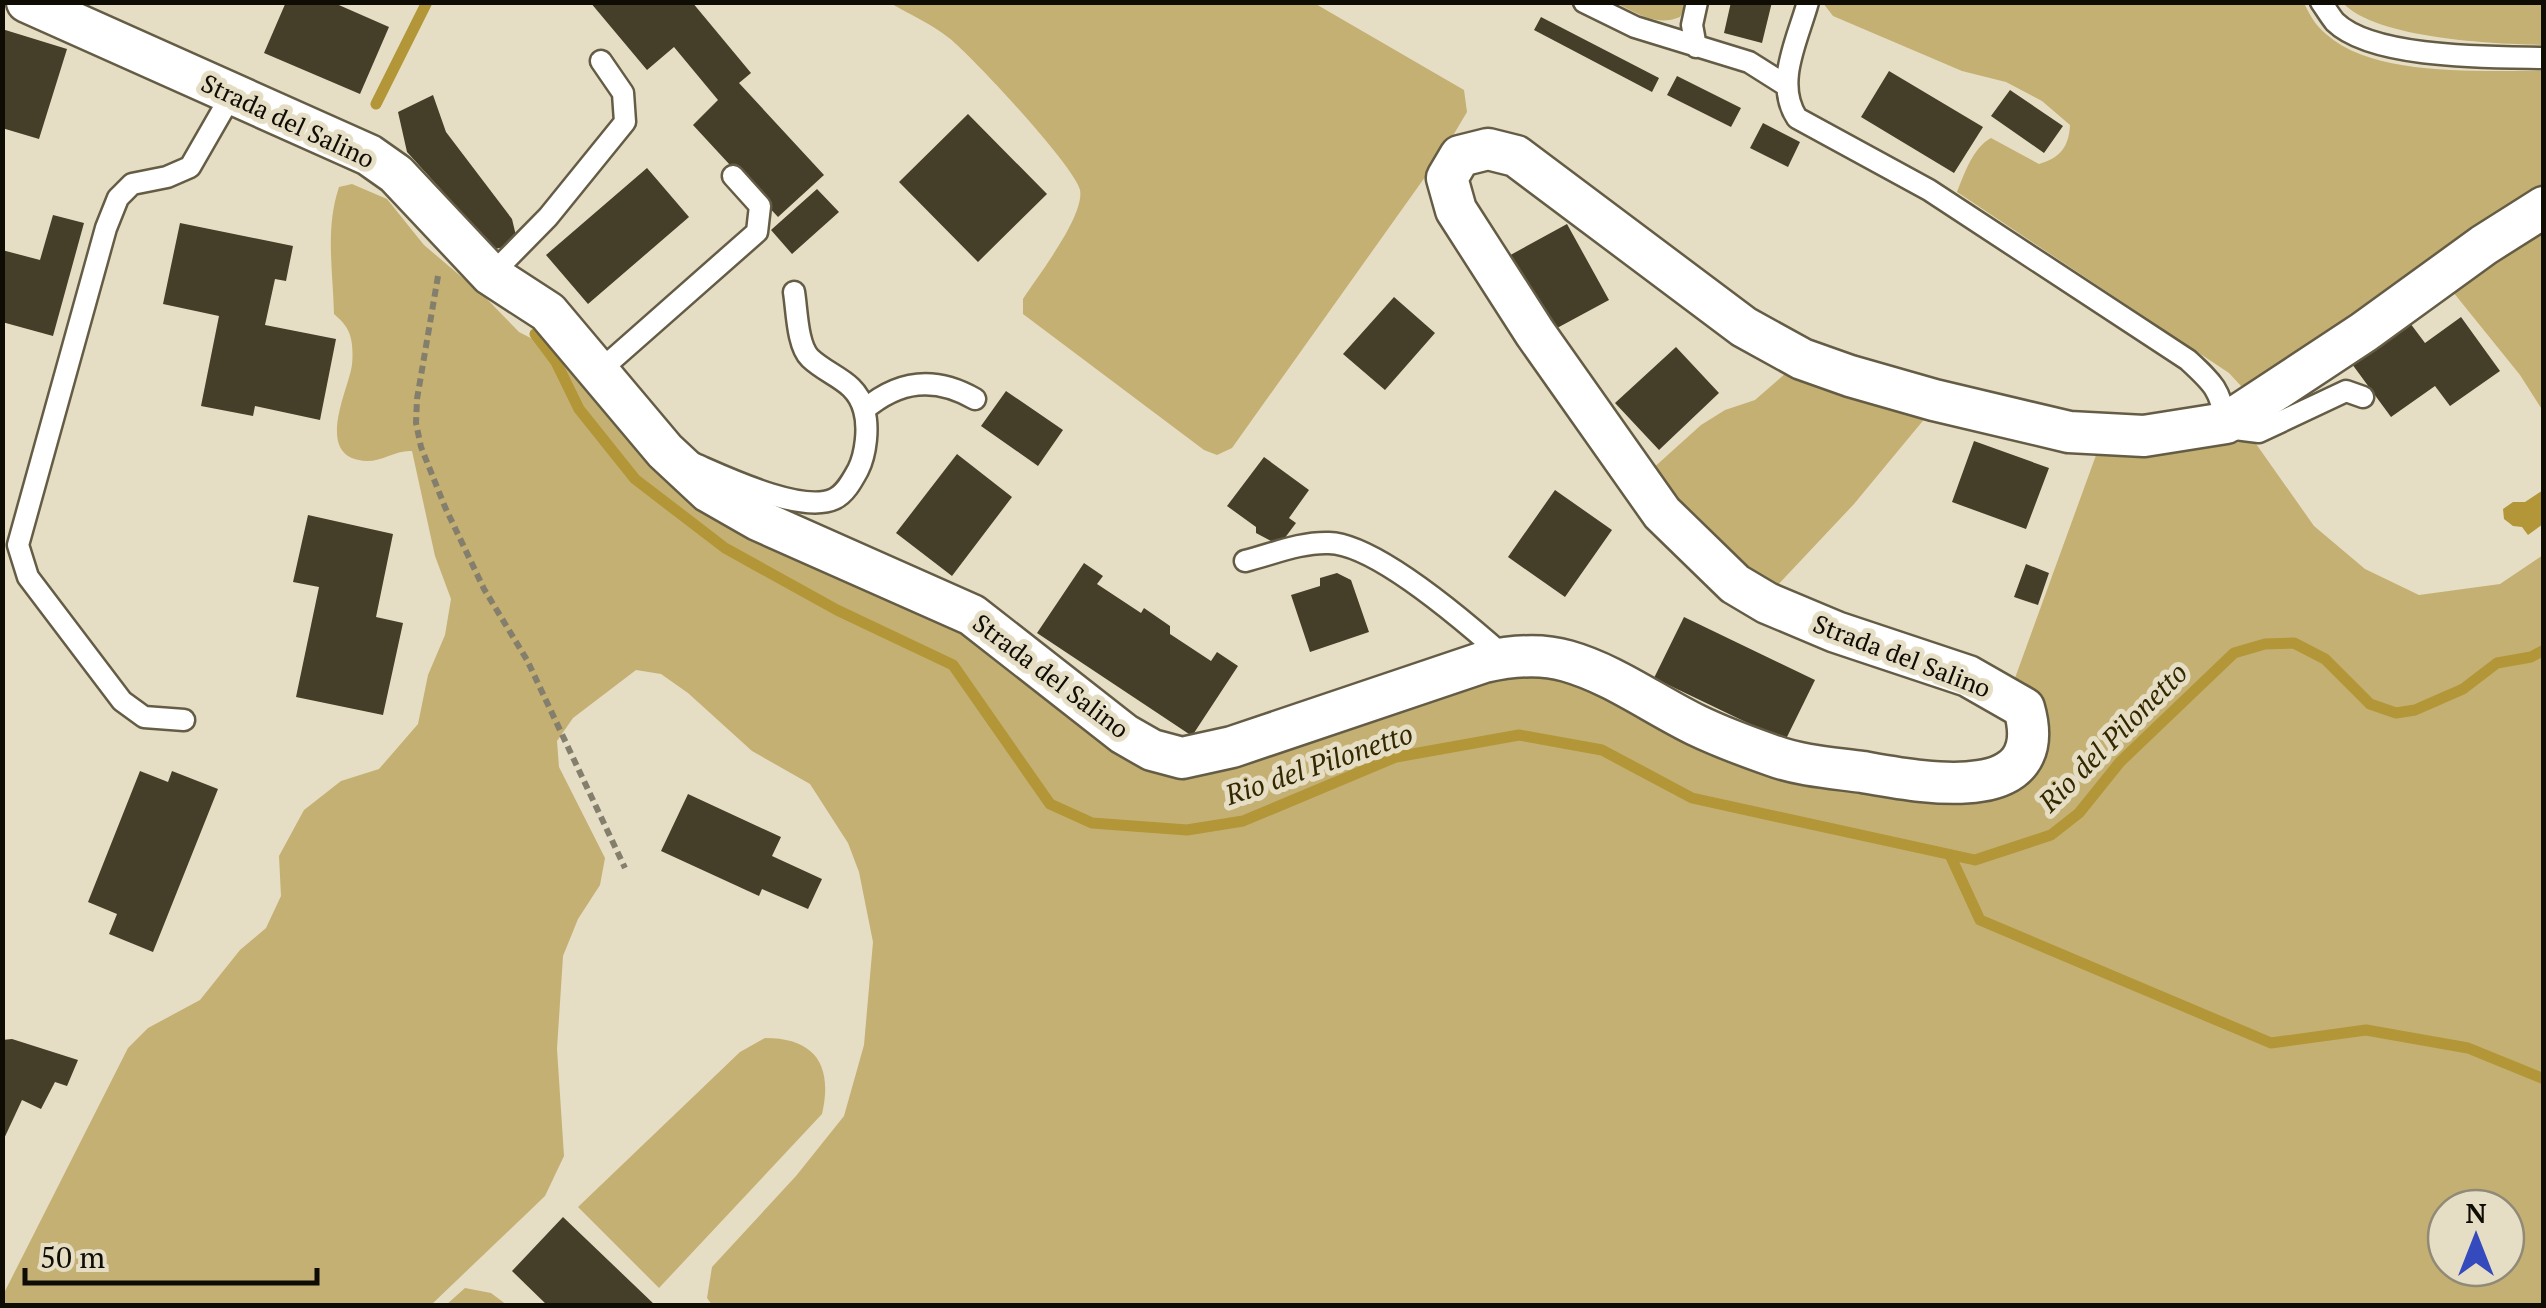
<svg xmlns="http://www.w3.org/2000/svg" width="2546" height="1308" viewBox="0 0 2546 1308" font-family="'PT Serif',serif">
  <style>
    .green { fill: #c4b072; fill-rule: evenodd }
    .water { fill: #b29638 }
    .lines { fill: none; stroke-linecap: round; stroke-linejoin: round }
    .stream { stroke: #b29638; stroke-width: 11 }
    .building { fill: #453e28 }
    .service-casing { stroke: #645c45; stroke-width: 25 }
    .minor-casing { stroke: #645c45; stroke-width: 45 }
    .path { stroke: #847f6d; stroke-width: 6; stroke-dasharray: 8 5; stroke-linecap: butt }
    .service { stroke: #fff; stroke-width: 20 }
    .minor { stroke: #fff; stroke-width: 40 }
    .labels { text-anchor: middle; stroke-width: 10; stroke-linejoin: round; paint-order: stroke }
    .street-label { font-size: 25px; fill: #0f0c04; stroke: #e6dec4 }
    .water-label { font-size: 28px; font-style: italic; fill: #342800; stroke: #e6dec4 }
  </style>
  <rect width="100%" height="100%" fill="#e6dec4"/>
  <!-- green -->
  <path class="green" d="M890,3H1314L1464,90L1467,112L1445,149L1232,448L1217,455L1204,450L1023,314V299C1037,277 1085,216 1080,190C1075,167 972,56 949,38C932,24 909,14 890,3Z
    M1616,3H1687L1680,17C1656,27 1637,13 1616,3Z
    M1823,3H2304C2310,15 2315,25 2326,34C2375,78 2481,70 2543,71V197L2266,380L2241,386L2229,373L1957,192C1965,172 1973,148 1991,138L2039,164C2060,158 2069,147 2070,125L2042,101L2006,82L1962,71L1833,16Z
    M2343,3H2543V45C2496,44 2376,39 2343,3Z
    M352,184L387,199L424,245L484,296L519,332L562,354L603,396L957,627L1124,755L1504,675L1546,673L1840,784L1964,804L2001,794C2026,756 2080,705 2015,678L2099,447L2145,451L2254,441L2314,526L2365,569L2419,595L2500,584L2543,555V1305H712L707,1298L712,1267L796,1176L844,1116L864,1045L873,942L859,872L848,843L810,784L752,751L688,693L661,674L636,670L573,718L557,741L559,767L605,858L600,885L578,919L563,956L557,1049L564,1156L545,1196L431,1305L3,1306L2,1297L128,1048L148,1028L200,1000L240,950L266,928L281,896L279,856L304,810L341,781L379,769L418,724L428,675L445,635L451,599L435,556L412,451C396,450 383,461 367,461C315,459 345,397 351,370C353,362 353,348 351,339C349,328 342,321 334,314C333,270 325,229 339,187ZM2446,1208H2506V1268H2446Z
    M2543,225V411L2520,375L2449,287Z
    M1802,359L1931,411L1854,504L1774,589L1702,532L1650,471L1701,425L1725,410L1755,400Z
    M765,1038C816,1038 833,1066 822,1114L659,1288L578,1207L740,1052Z
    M465,1288L491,1293L507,1305H446Z"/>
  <!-- water -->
  <path class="water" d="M2543,490V524L2528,535L2522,527L2513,526L2504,519L2503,509L2513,502H2525Z"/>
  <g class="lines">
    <!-- stream -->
    <path class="stream" d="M376,104L427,2
      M535,334L556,362L579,409L635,479L725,548L837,610L953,665L1050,804L1092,823L1187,830L1243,821L1396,757L1519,735L1602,750L1692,798L1975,860L2051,835L2079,813L2120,762L2234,653L2265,644L2294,643L2325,659L2370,704L2396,713L2415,710L2463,689L2497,663L2531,657L2544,650
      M1950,855L1980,920L2271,1043L2366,1030L2468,1048L2544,1079"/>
  </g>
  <!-- building -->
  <path class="building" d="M286,2H332L389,27L360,94L264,53Z
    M590,2H692L751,73L739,83L824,175L778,217L693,125L718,100L674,47L647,70Z
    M1731,2H1772L1762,43L1724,33Z
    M1541,17L1659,78L1652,92L1534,30Z
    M2,29L67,49L39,139L2,128Z
    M1889,71L1983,127L1954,173L1861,117Z
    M1677,76L1741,108L1731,127L1667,95Z
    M2010,90L2063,126L2044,153L1991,116Z
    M433,95L446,132L512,219L518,244L495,249L407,152L398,112Z
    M968,114L1047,194L978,262L899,182Z
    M1763,123L1800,142L1788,167L1750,148Z
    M647,168L689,217L588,304L546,255Z
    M817,189L839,212L792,254L771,230Z
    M53,215L84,223L53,336L2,322V250L40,260Z
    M180,223L293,246L286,281L275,279L265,325L336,339L320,420L255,406L253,416L201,406L219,316L163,304Z
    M1567,224L1609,300L1546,334L1505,258Z
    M1394,297L1435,333L1385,390L1343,354Z
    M2461,317L2500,371L2450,406L2435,386L2391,417L2352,364L2410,323L2425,343Z
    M1676,347L1719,393L1659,450L1615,403Z
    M1006,391L1063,430L1038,466L981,426Z
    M1974,441L2049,468L2026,529L1952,502Z
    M957,454L1012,497L952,576L896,533Z
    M1264,457L1309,490L1289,518L1296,523L1284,539L1271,541L1256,533V527L1227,506Z
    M1555,490L1612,530L1565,597L1508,557Z
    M308,515L393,534L376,617L403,623L383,715L296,697L319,587L293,582Z
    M1084,563L1103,576L1097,584L1141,613L1144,608L1170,626V634L1211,661L1217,652L1238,666L1192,736L1037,633Z
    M2026,564L2049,573L2038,605L2014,597Z
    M1337,573L1351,580L1369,632L1310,652L1291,595L1320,586V578Z
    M1684,617L1815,680L1785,741L1654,678Z
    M140,771L168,782L172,771L218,789L153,952L109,934L117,914L88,902Z
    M688,794L781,837L772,856L822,879L808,909L762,889L759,896L661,851Z
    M12,1039L78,1060L67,1086L55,1082L41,1109L22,1100L2,1143V1040Z
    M563,1217L656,1306H548L512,1271Z"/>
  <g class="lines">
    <!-- service casing -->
    <g class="service-casing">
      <path id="service" d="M1584,2L1635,27L1749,62L1787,86
        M1808,2C1798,39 1774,83 1797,118L1929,190L2188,360C2213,383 2220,389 2226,423L2235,429L2259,432L2346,391L2363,397
        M2321,2C2326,9 2330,16 2335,22C2373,59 2493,57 2544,58
        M1696,47L1692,25L1697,2
        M491,275L548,217L625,122L623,93L601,61
        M597,367L613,359L757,232L760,206L733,176
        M864,410C899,380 935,376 975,399
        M695,464C725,477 802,514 834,499C845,494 852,481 858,470C866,454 869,427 864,410C856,380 830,377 810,358C797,345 797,310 794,292
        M1245,561C1273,554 1300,542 1329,543C1376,544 1469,625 1505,657
        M184,720L144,717L122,701L28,577L18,545L106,228L118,198L132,184L167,177L190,167L232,94"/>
    </g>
    <!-- minor casing -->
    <g class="minor-casing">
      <path id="minor" d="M27,2L369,155L396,174L491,275L548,312L665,451L709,492L758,520L972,615L1124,734L1152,750L1182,758L1232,747L1484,662C1511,656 1540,653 1567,661C1613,674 1653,704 1696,725C1721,737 1748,747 1774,756C1801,766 1834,768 1863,772C1920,782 2053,809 2024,708L1968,676L1836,632L1767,603L1735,584L1662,513L1535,333L1456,210L1447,178L1460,156L1488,149L1516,156L1744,327L1802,359L1850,376L1934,400L2069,432L2144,436L2226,423L2364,332L2484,245L2544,207"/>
    </g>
    <!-- path -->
    <path class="path" d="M438,276L417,399L416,423L421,447L445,507L484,589L527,660L625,868"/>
    <!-- service -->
    <use href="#service" class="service"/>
    <!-- minor -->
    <use href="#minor" class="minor"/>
  </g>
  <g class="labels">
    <!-- street labels -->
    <g class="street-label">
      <text transform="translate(288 121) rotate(25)" y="9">Strada del Salino</text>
      <text transform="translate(1902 656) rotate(21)" y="9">Strada del Salino</text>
      <text transform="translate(1051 676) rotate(37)" y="9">Strada del Salino</text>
    </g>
    <!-- water labels -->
    <g class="water-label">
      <text transform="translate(2113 737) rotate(-45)" y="10">Rio del Pilonetto</text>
      <text transform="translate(1319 764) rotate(-19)" y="10">Rio del Pilonetto</text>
    </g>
  </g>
  <!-- border -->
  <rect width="2546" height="1308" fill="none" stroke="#0f0c04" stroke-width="10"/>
  <!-- north arrow -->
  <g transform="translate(2476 1238)"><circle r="48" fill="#e6dec4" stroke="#908a77" stroke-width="2.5"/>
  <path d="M0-8L18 38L0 25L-18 38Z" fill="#354abc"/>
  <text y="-15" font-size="28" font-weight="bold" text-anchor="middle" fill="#0f0c04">N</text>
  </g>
  <!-- scale -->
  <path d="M25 1268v15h292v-15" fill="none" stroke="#0f0c04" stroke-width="5"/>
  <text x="40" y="1268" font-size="30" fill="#0f0c04" stroke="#e6dec4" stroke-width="8" paint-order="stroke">50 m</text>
</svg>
